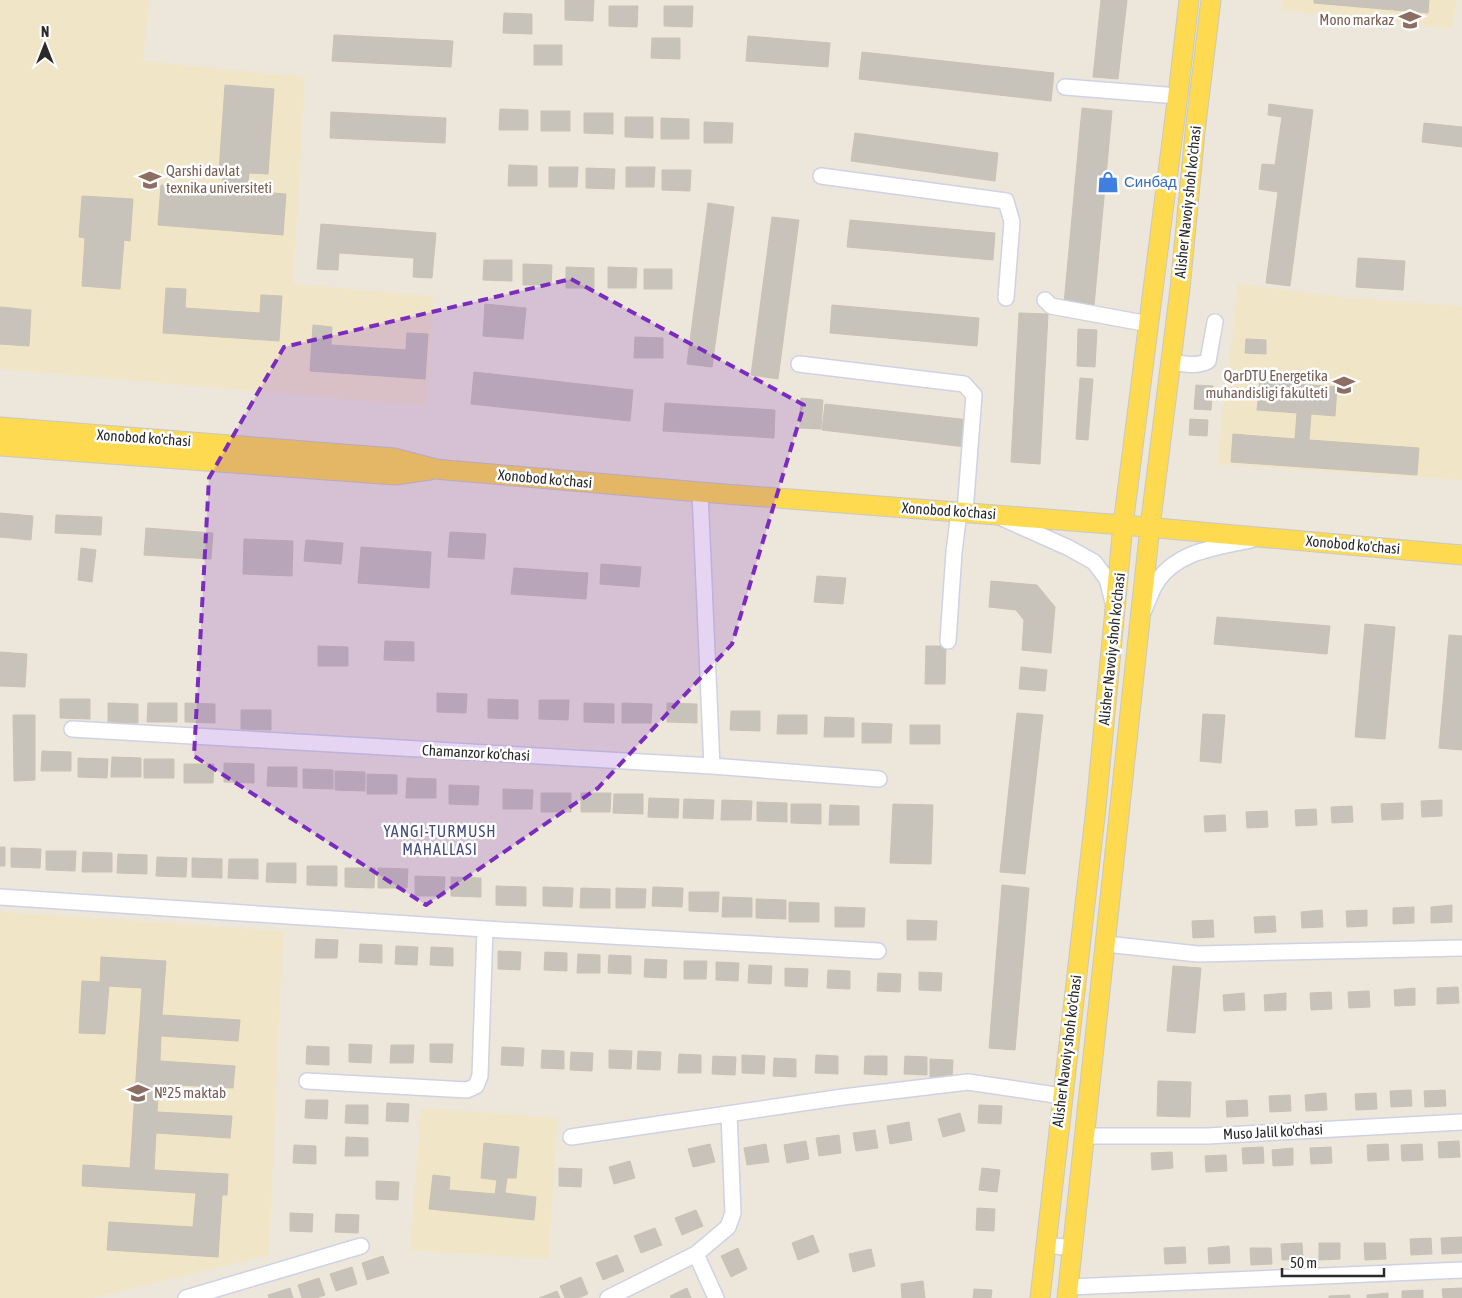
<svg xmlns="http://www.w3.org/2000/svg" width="1462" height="1298" viewBox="0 0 1462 1298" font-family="'Asap Condensed',sans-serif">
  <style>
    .education { fill: #f1e5c8 }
    .building { fill: #c8c3ba; stroke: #c9c2b4 }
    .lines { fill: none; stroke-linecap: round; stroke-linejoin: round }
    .minor-casing { stroke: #cfd2e4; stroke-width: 18 }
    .major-casing { stroke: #c8c8c8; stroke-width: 21 }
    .minor { stroke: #fff; stroke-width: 15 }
    .major { stroke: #fdda4f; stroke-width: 19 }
    .marked { fill: #7b2cbf; fill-opacity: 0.2; stroke: #7b2cbf; stroke-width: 4; stroke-dasharray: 10 6; stroke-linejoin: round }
    .labels { text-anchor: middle; stroke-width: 5; stroke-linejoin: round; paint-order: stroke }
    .education-label { font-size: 15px; fill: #785e54; stroke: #fff; text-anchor: end }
    .shop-label { font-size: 15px; fill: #366cbe; stroke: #fff; text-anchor: start }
    .street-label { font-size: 15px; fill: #2a2a2a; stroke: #fff }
    .neighbourhood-label { font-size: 16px; letter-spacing: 1px; fill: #464e7e; stroke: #fff }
  </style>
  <rect width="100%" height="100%" fill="#ede6da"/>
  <!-- education -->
  <path class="education" d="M0,0H149L143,61L305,77L293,284L433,296L427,406L0,369Z
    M1282,0H1457L1452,29L1281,10Z
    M1238,284L1349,298L1462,306V480L1217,464Z
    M0,912L283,931L269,1255L93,1298H0Z
    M421,1108L557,1118L549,1259L410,1250Z"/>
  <!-- building -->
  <path class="building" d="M565,0H594L593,21L565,20Z
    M1101,0H1127L1118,79L1093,77Z
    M1314,0H1429L1428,13L1314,3Z
    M609,6H638L637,27L609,26Z
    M664,6H693L692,27L664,26Z
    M504,13L532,14V34L503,33Z
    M334,35L453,41L451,67L332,61Z
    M748,36L830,43L828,67L746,61Z
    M652,38H680V59L651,58Z
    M534,45H562V65H534Z
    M862,52L1054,73L1051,101L859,79Z
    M225,85L274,89L268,174L249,173L247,191L286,194L283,235L158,225L161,185L222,190L223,171H219Z
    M1269,104L1313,110L1290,286L1266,283L1278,192L1259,189L1262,164L1275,165L1282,117L1268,115Z
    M1082,108L1112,111L1094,306L1064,304Z
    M500,109L528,110V130H499Z
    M541,111H570V131H541Z
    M331,112L446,118L445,143L330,138Z
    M584,113H613V134L584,133Z
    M625,117H653V138L625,137Z
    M661,118L689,119V139H661Z
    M704,122L733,123L732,143H704Z
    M1424,123L1462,127V147L1422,142Z
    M855,133L998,153L995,181L851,161Z
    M509,165L537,166V186H508Z
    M549,167H578L577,187H549Z
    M626,167H655L654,187H626Z
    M586,168L615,169L614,189L586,188Z
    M662,170H691L690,191L662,190Z
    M82,196L133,199L130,241L124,240L120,289L82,286L85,238L79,237Z
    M708,203L734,207L712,367L687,364Z
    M772,217L799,220L778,379L751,375Z
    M850,220L995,233L993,260L847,247Z
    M321,224L436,233L432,278L413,277L414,258L339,253L338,270L317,269Z
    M1358,258L1405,261L1403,290L1356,287Z
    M484,260H512V281L483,280Z
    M523,264L552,265L551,285H523Z
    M566,267L594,268V288H566Z
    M608,267L637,268L636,288H608Z
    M644,269H672V289H644Z
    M166,288L186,289L185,308L260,313L261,295L282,296L279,341L163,333Z
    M485,304L526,308L523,339L483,336Z
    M832,305L979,318L977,346L830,333Z
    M0,307L31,310L29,346L0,344Z
    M1019,313L1048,314L1040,464L1011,462Z
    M313,325L332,327L331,345L406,350L407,333L428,334L425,379L310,371Z
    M1078,329L1097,330L1095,367L1077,366Z
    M635,337L663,338V358H634Z
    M1246,339L1266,340V354L1245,353Z
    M474,372L633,390L630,421L471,404Z
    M1080,378L1093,379L1088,440L1076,439Z
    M1260,381L1337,387L1335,416L1311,414L1309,440L1419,448L1417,475L1231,462L1233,434L1295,439L1297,413L1257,410Z
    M1196,385L1213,386L1211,410L1194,409Z
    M801,398L823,400L821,429L799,428Z
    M665,403L775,410L774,438L663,431Z
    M825,404L969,420L966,447L822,430Z
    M1190,419L1208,420L1207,436L1189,435Z
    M0,513L33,516L31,540L0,537Z
    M56,515L102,517L101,535L55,533Z
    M146,528L213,533L211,559L144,555Z
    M450,532L486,534L484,559L448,557Z
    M244,539L293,541L292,576L243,574Z
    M306,540L343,543L341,564L304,561Z
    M361,547L431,552L429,588L358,583Z
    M81,548L96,550L92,582L78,580Z
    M601,564L641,567L639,587L600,584Z
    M514,568L588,573L586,599L511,594Z
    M817,576L846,578L843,604L814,602Z
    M991,581L1037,585L1055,607L1051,653L1022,650L1024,620L1016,610L989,607Z
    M1217,617L1330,626L1327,654L1214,644Z
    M1365,624L1395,627L1385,739L1355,737Z
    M1449,635L1462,636V750L1439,748Z
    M385,641L414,642V661L384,660Z
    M318,646L348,647V666H318Z
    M926,646H946L945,684H925Z
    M0,652L27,654L25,687L0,686Z
    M1021,667L1047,670L1045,691L1019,689Z
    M437,693L467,694L466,713L437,712Z
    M60,699H90V719L60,718Z
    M488,699L518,700V719L488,718Z
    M539,700H569L568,720L539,719Z
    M108,703L138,704V723H108Z
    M148,703H177V722H147Z
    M185,703L215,704V723L185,722Z
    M584,703L614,704V723L584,722Z
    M622,703L652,704L651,723H622Z
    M667,703L697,704V723L667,722Z
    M241,710H271V730L241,729Z
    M731,711H760V731L730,730Z
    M1017,713L1043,715L1025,874L1000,872Z
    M1203,714L1225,715L1221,763L1200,761Z
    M13,715H35V780L14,781Z
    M778,715H807V734H777Z
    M825,717L854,718V737H824Z
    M862,723L892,724L891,743H862Z
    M910,725H940V744H910Z
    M42,751L71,752V771H41Z
    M112,757L141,758V777H111Z
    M78,758L108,759L107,778L78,777Z
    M144,759H174V778H144Z
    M224,763L254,764V783L224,782Z
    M184,764H214L213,783H184Z
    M268,767H297V787L267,786Z
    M303,769L333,770V789L303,788Z
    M335,771L365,772V791L335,790Z
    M367,774L397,775V794H367Z
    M407,778L436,779V798H406Z
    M449,785L479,786L478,805L449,804Z
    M503,789L533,790L532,809H503Z
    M541,793H571V812H541Z
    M581,793H611L610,812H581Z
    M614,794H643V814L613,813Z
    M649,798L679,799L678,818L648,817Z
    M684,799L714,800L713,819L683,818Z
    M722,800L752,801L751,820H721Z
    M1442,800V816L1422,817L1421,801Z
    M757,802L787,803V822L757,821Z
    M1403,803V819L1382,820L1381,804Z
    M791,804H821V824L791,823Z
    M893,804L933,805L931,864L890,863Z
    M830,805L859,806V825H829Z
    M1352,806L1353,822L1332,823L1331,807Z
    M1316,809L1317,825L1296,826L1295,810Z
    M1267,811L1268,827L1247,828L1246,812Z
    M1225,815L1226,831L1205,832L1204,816Z
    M0,847H5V866H0Z
    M11,848L41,849L40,868L11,867Z
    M46,851H76L75,871L46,870Z
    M83,852L112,853V872H82Z
    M118,854L147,855V874L117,873Z
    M157,857L187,858L186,877L156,876Z
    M192,858L222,859V878L192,877Z
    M229,859H258V879L228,878Z
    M267,863H296V883L266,882Z
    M307,866H337V886L307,885Z
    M345,868H375L374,888L345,887Z
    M378,868L408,869L407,888H378Z
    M415,876L445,877L444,896H415Z
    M451,877L481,878V897L451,896Z
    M1002,885L1029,888L1015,1050L989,1048Z
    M496,886L526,887V906L496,905Z
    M543,887L573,888L572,907L543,906Z
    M653,887L683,888L682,907L652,906Z
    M581,888L610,889V908H580Z
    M616,888L646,889L645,908H616Z
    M689,892H719L718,912L689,911Z
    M723,897L752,898V917H722Z
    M756,899L786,900V919L756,918Z
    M789,902L819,903V922H789Z
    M1452,905V922L1431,923V907Z
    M835,907L865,908L864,927H835Z
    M1414,907V923L1393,924V908Z
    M1322,910L1323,927L1302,928L1301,912Z
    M1367,910V926L1347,927L1346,911Z
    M1275,916L1276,932L1255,933L1254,917Z
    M907,920L937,921L936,940H907Z
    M1213,920L1214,937L1193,938L1192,921Z
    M316,939L338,940L337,958H315Z
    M360,944L382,945V963L359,962Z
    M396,946L418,947L417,965L395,964Z
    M431,947L453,948V966L430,965Z
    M498,951L521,952L520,970L498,969Z
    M545,952L567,953V971L544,970Z
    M578,954L600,955V973H577Z
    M609,955L631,956V974L608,973Z
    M101,957L166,961L162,1015L240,1020L238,1041L161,1036L160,1061L235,1066L233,1088L159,1084L157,1112L232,1116L230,1138L156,1133L154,1170L228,1174L227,1195H222L218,1257L107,1250L109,1222L193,1227L196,1193L82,1186L83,1165L130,1168L142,988L109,986L105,1034L79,1033L82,981L100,982Z
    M645,959L667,960L666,978L644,977Z
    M684,961H707L706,979H684Z
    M716,962L739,963L738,981L716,980Z
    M749,965L772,966L771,984L748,983Z
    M1173,966L1201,968L1195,1033L1167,1031Z
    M785,968L808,969L807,987L785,986Z
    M828,970L850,971V989L827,988Z
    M919,972L942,973L941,991L919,990Z
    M878,973L901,974L900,992L877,991Z
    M1458,987L1459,1003L1437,1004V988Z
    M1415,988V1005L1395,1006L1394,990Z
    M1369,991L1370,1007L1349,1008L1348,992Z
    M1331,992L1332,1009L1311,1010L1310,993Z
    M1244,993L1245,1010L1224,1011L1223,995Z
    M1286,993V1010L1265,1011L1264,995Z
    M349,1044L372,1045L371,1063L349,1062Z
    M430,1044H453L452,1063L430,1062Z
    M391,1045H414L413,1063H390Z
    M307,1046L329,1047V1065L306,1064Z
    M502,1047L524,1048L523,1066L501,1065Z
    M542,1050L564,1051V1069L541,1068Z
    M609,1050L632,1051L631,1069L609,1068Z
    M638,1051L661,1052L660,1070L637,1069Z
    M571,1052L593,1053L592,1071L570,1070Z
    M679,1054L701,1055V1073H678Z
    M742,1055L765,1056L764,1074L742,1073Z
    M816,1055L838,1056V1074L815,1073Z
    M713,1056L736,1057L735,1075L712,1074Z
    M865,1056H887V1075L864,1074Z
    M905,1056L927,1057V1075L904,1074Z
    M774,1058L796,1059V1077L773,1076Z
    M930,1059L953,1060L952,1078L930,1077Z
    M1158,1081L1191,1082L1190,1117L1157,1116Z
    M1411,1090L1412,1106L1391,1107L1390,1091Z
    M1445,1090L1446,1106L1425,1107L1424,1091Z
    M1326,1093L1327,1110L1306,1111L1305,1095Z
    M1376,1093L1377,1109L1356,1110L1355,1094Z
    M1290,1095L1291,1111L1270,1112L1269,1096Z
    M306,1100H328L327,1119L305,1118Z
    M1247,1100L1248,1116L1227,1117L1226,1101Z
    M387,1103L409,1104L408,1122L386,1121Z
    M346,1105H368V1124L345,1123Z
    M979,1105L1002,1106L1001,1124L978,1123Z
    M960,1113L965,1131L943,1137L938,1119Z
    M909,1122L912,1140L890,1144L887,1126Z
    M875,1130L878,1148L856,1151L853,1133Z
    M839,1135L841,1153L819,1156L816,1138Z
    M346,1137L368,1138V1156H345Z
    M806,1141L809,1159L787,1163L784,1145Z
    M1459,1141L1460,1157L1439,1158L1438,1142Z
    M484,1143L519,1147L516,1178H507L505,1193L536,1197L534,1220L429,1209L433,1175L450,1177L449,1190L495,1194L497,1180L481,1178Z
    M710,1144L715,1162L693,1167L688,1149Z
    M766,1144L769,1162L747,1165L744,1148Z
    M1388,1144L1389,1160L1368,1161L1367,1145Z
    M1422,1144L1423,1160L1402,1161L1401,1145Z
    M294,1145L316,1146V1164L293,1163Z
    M1263,1147L1264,1163L1243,1164L1242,1148Z
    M1331,1147L1332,1163L1311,1164L1310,1148Z
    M1293,1148V1165L1273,1166L1272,1150Z
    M1172,1152L1173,1168L1152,1170L1151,1153Z
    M1226,1155L1227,1171L1206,1172L1205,1156Z
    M630,1161L635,1178L614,1184L609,1167Z
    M559,1168L582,1169L581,1187L559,1186Z
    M982,1168L1000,1170L997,1192L979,1190Z
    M376,1181L399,1182L398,1200L376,1199Z
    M977,1208L995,1209L994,1231L976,1230Z
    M696,1210L703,1226L682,1235L675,1218Z
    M290,1213L313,1214L312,1232L290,1231Z
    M336,1214L359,1215L358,1233L335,1232Z
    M655,1228L662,1245L641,1253L634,1236Z
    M813,1235L819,1252L798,1260L792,1243Z
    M1462,1237V1253L1442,1254L1441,1238Z
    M1431,1238L1432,1254L1411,1255L1410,1239Z
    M1302,1243L1303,1259L1282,1260L1281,1244Z
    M1319,1243H1340V1259L1319,1260Z
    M1364,1243H1385L1386,1259L1365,1260Z
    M1229,1246L1230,1263L1209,1264L1208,1248Z
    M1185,1247L1186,1263L1165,1264L1164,1248Z
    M738,1248L747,1269L731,1277L721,1256Z
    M1250,1248H1271L1272,1264L1251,1265Z
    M871,1249L875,1266L853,1272L849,1254Z
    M617,1255L624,1271L603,1280L596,1263Z
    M383,1256L389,1273L367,1280L362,1263Z
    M352,1267L357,1284L336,1291L330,1274Z
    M581,1277L588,1294L578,1298H565L560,1286Z
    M319,1278L325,1295L316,1298H302L298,1285Z
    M923,1281L925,1298H902L901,1284Z
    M290,1288L293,1298H269L268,1295Z
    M687,1288L691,1298H671L670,1296Z
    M1462,1288V1298H1443L1442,1289Z
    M974,1289L992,1290L991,1298H973Z
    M1423,1290V1298H1402V1291Z
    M557,1291L560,1298H539Z
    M1388,1293V1298H1367V1295Z
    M1350,1295V1298H1329V1296Z"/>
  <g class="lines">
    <!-- minor casing -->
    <g class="minor-casing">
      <path id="minor" d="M1065,87L1178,96
        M821,176L1006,201L1012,222L1006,298
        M1045,300L1051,306L1149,324
        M1171,362C1183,364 1197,367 1208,361L1215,322
        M799,364L964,384L974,395L965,512
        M700,492L712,766
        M1002,518L1069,548L1094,562L1107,579L1113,602
        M1144,610C1148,601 1151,592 1155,585C1175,551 1217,547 1251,540
        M948,641L954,552L959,512
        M72,729L712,766L879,779
        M0,897L485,929L878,951
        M1106,944L1198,954L1462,948
        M307,1081L467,1090L476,1086L480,1076L485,929
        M1084,1136H1207L1462,1122
        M571,1137L843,1097L968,1082L1062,1096
        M1046,1245L1073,1248
        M696,1254L716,1298
        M1069,1287L1462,1270
        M186,1298L361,1246
        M608,1298L696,1254L728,1227L733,1213L729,1114"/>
    </g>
    <!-- major casing -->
    <g class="major-casing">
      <path id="major" d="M0,427L394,458L436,469L446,470L700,492L1123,525L1462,555
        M0,446L395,475L430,470
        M1040,1298L1096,808L1123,525L1179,86L1189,0
        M1067,1298L1150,527L1180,289L1195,132L1211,0"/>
    </g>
    <!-- minor -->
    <use href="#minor" class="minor"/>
    <!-- major -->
    <use href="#major" class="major"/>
  </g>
  <!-- marked area -->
  <path class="marked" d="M571,279L804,405L732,644L598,788L426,905L194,756L209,478L284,347Z"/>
  <!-- icons -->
  <defs>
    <g id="university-bare" transform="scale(1.725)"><path d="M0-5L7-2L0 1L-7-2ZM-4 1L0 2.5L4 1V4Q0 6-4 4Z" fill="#8d6e63" stroke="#fff" stroke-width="2.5" paint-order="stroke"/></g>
    <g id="shop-bare" transform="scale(1.725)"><path d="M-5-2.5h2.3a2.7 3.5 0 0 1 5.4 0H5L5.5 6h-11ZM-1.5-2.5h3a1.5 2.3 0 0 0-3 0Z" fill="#3f7fe0" stroke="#fff" stroke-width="2.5" paint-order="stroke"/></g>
    <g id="school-bare" transform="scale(1.725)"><path d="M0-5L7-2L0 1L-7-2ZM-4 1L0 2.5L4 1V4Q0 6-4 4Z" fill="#8d6e63" stroke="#fff" stroke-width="2.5" paint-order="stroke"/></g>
  </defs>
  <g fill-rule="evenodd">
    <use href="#university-bare" x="1410" y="20"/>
    <use href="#university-bare" x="150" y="180"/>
    <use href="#shop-bare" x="1108" y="182"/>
    <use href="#university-bare" x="1344" y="385"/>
    <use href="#school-bare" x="138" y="1093"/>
  </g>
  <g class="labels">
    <!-- education labels -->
    <g class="education-label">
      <text x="1394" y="25">Mono markaz</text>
      <text x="166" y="176" text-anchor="start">Qarshi davlat<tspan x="166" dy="17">texnika universiteti</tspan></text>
      <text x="1328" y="381">QarDTU Energetika<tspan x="1328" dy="17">muhandisligi fakulteti</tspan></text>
      <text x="154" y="1098" text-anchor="start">№25 maktab</text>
    </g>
    <!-- shop labels -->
    <g class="shop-label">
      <text x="1124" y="187">Синбад</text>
    </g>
    <!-- street labels -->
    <g class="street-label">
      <text transform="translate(1188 202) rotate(-84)" y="5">Alisher Navoiy shoh ko'chasi</text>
      <text transform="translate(144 438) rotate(4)" y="5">Xonobod ko'chasi</text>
      <text transform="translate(545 479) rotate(5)" y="5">Xonobod ko'chasi</text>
      <text transform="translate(949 511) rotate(4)" y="5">Xonobod ko'chasi</text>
      <text transform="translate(1353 545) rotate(5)" y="5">Xonobod ko'chasi</text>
      <text transform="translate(1112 649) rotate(-84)" y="5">Alisher Navoiy shoh ko'chasi</text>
      <text transform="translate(476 753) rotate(3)" y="5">Chamanzor ko'chasi</text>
      <text transform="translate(1067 1051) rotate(-83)" y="5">Alisher Navoiy shoh ko'chasi</text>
      <text transform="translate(1273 1132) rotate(-3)" y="5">Muso Jalil ko'chasi</text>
    </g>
    <!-- neighbourhood labels -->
    <g class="neighbourhood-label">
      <text x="440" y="837">YANGI-TURMUSH<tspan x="440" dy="18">MAHALLASI</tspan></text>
    </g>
  </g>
  <!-- north arrow -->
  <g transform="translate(45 45)" stroke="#ffffff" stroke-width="4" paint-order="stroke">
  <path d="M0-4L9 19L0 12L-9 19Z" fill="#2a2a2a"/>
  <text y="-8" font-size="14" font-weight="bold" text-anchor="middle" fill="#2a2a2a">N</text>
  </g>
  <!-- scale -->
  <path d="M1282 1268v8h102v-8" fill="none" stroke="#2a2a2a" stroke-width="2.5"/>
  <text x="1290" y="1268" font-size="15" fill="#2a2a2a" stroke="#ffffff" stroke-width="4" paint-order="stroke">50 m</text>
</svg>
